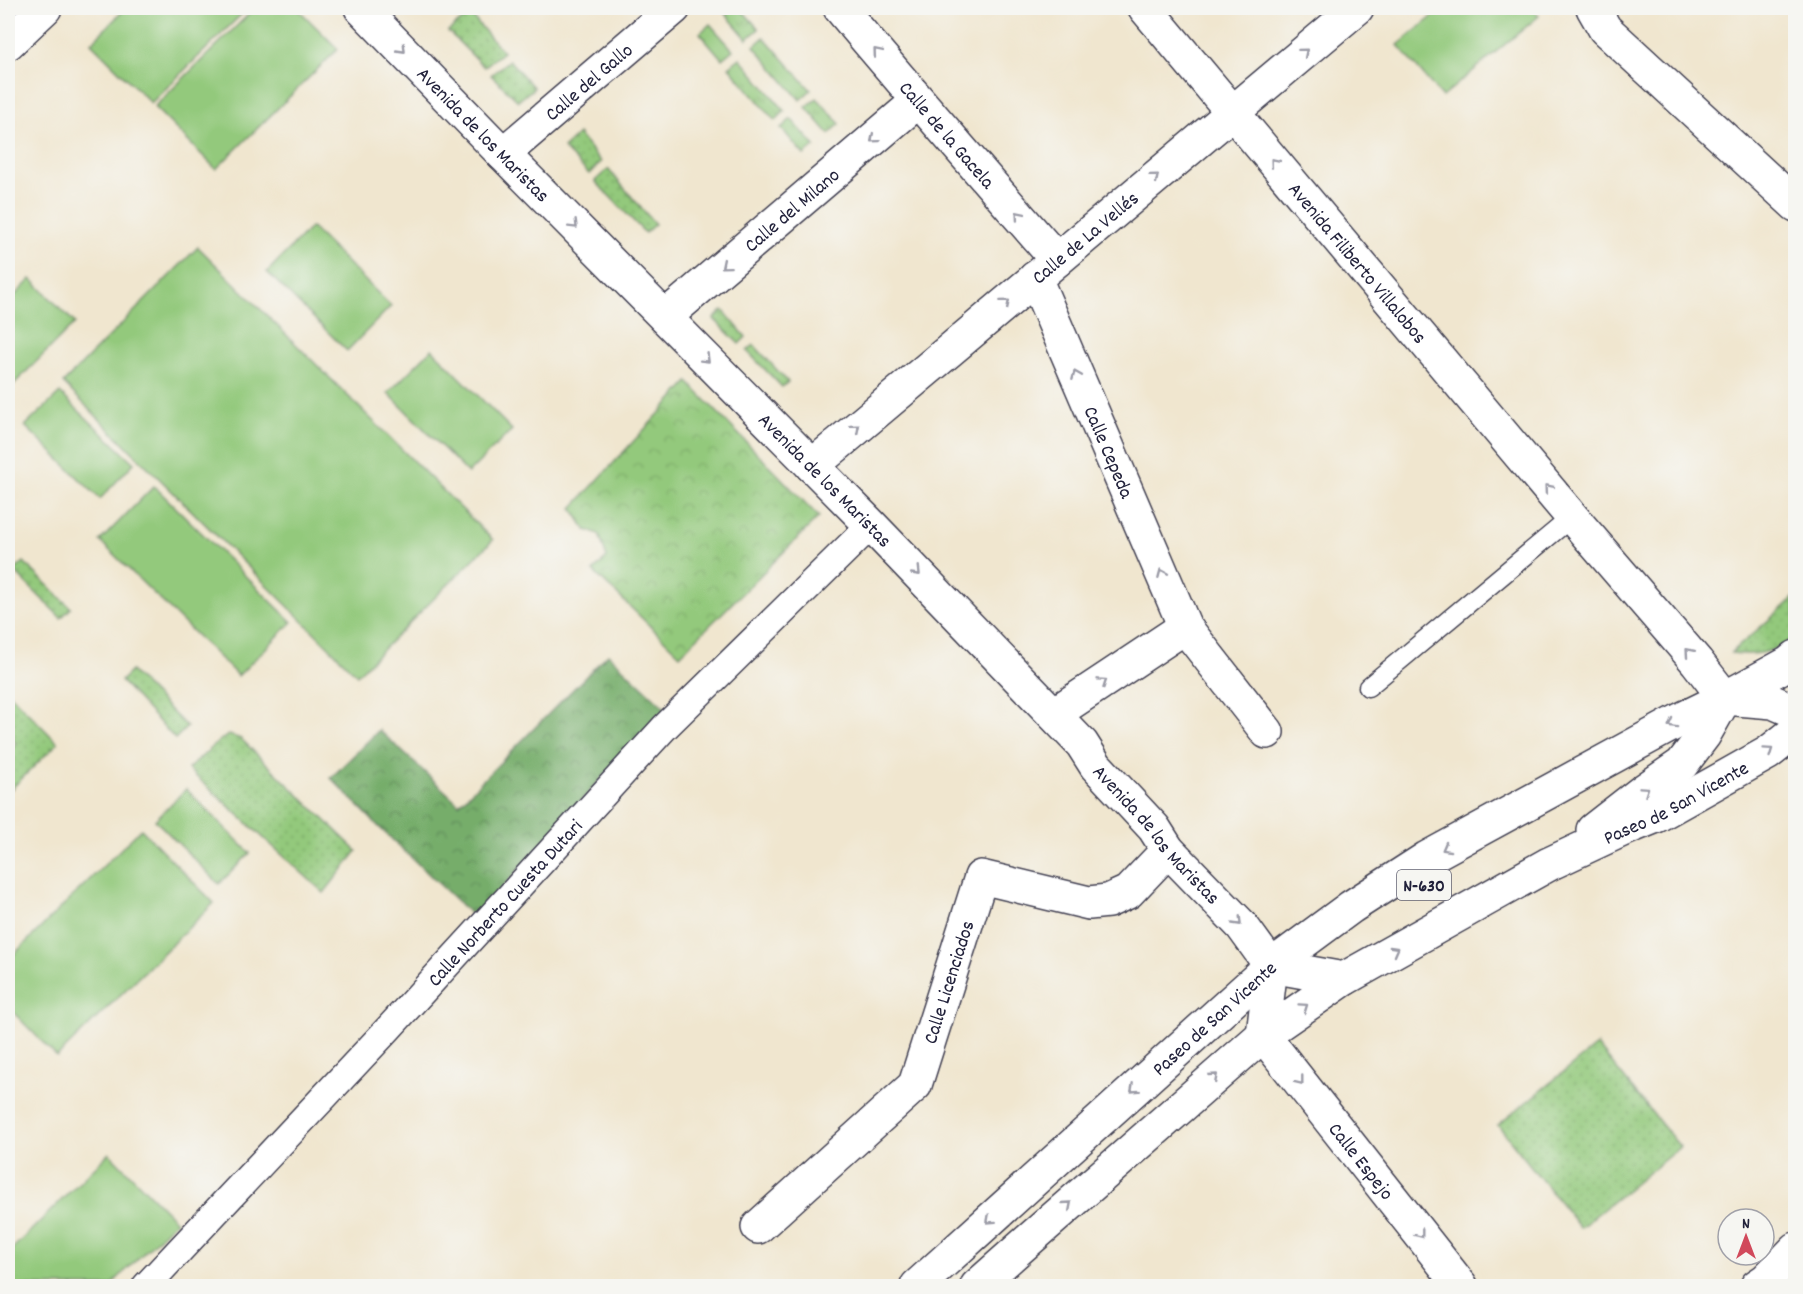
<svg xmlns="http://www.w3.org/2000/svg" width="1803" height="1294" viewBox="0 0 1803 1294" font-family="Dekko,sans-serif">
  <style>
    .grass { fill: url(#grass-tufts); stroke: #5a765b; stroke-width: 1.5 }
    .forest { fill: url(#forest-crowns); stroke: #4c6853; stroke-width: 1.5 }
    .park { fill: url(#park-crowns); stroke: #5a765b; stroke-width: 1.5 }
    .garden { fill: url(#garden-dots); stroke: #5a765b; stroke-width: 1.5 }
    .pitch { fill: #93c97b; stroke: #5a765b; stroke-width: 1.5 }
    .lines { fill: none; stroke-linecap: round; stroke-linejoin: round }
    .service-casing { stroke: #413f51; stroke-width: 21 }
    .pedestrian-casing { stroke: #413f51; stroke-width: 30 }
    .minor-casing { stroke: #413f51; stroke-width: 36 }
    .secondary-casing { stroke: #413f51; stroke-width: 36 }
    .trunk-casing { stroke: #413f51; stroke-width: 36 }
    .service { stroke: #fff; stroke-width: 18 }
    .pedestrian { stroke: #fff; stroke-width: 27 }
    .minor { stroke: #fff; stroke-width: 33 }
    .secondary { stroke: #fff; stroke-width: 33 }
    .trunk { stroke: #fff; stroke-width: 33 }
    .oneway { stroke: #9c9ca7 }
    .labels { text-anchor: middle; stroke-width: 6; stroke-linejoin: round; paint-order: stroke }
    .shield { fill: #f6f6f2; stroke: #626272; stroke-width: 1.5 }
    .shield-label { font-size: 18px; font-weight: bold; fill: #22223b }
    .street-label { font-size: 20px; fill: #22223b; stroke: #f6f6f2 }
  </style>
  <defs>
    <pattern id="grass-tufts" width="24" height="20" patternUnits="userSpaceOnUse" patternTransform="scale(1.5)"><rect width="24" height="20" fill="#93c97b"/><path d="M3 7l-1-3M5 7V3M7 7l1-3M15 17l-1-3M17 17v-4M19 17l1-3" fill="none" stroke="#7eac6b"/></pattern>
    <pattern id="forest-crowns" width="20" height="18" patternUnits="userSpaceOnUse" patternTransform="scale(1.5)"><rect width="20" height="18" fill="#76ad6b"/><path d="M2 6a3 3 0 1 1 6 0M12 15a3 3 0 1 1 6 0" fill="none" stroke="#608c59"/></pattern>
    <pattern id="park-crowns" width="20" height="18" patternUnits="userSpaceOnUse" patternTransform="scale(1.5)"><rect width="20" height="18" fill="#93c97b"/><path d="M2 6a3 3 0 1 1 6 0M12 15a3 3 0 1 1 6 0" fill="none" stroke="#7eac6b"/></pattern>
    <pattern id="garden-dots" width="8" height="8" patternUnits="userSpaceOnUse" patternTransform="scale(1.5)"><rect width="8" height="8" fill="#93c97b"/><path d="M2 2h.1M6 6h.1" fill="none" stroke="#7eac6b" stroke-width="1.8" stroke-linecap="round"/></pattern>
  </defs>
  <rect width="100%" height="100%" fill="#f6f6f2"/>
  <filter id="ink" filterUnits="userSpaceOnUse"><feTurbulence type="fractalNoise" baseFrequency=".0167" numOctaves="2"/><feDisplacementMap in="SourceGraphic" scale="12" xChannelSelector="R" yChannelSelector="G"/><feConvolveMatrix kernelMatrix="1 2 1 2 8 2 1 2 1" color-interpolation-filters="sRGB"/></filter>
  <filter id="wash" filterUnits="userSpaceOnUse"><feTurbulence type="fractalNoise" baseFrequency=".008" numOctaves="4" result="noise"/><feDisplacementMap in="SourceGraphic" scale="24" xChannelSelector="R" yChannelSelector="G"/><feGaussianBlur stdDeviation="1.35" result="paint"/><feColorMatrix in="noise" values="0 0 0 0 0 0 0 0 0 0 0 0 0 0 0 0 0 1.4 0 .05"/><feComposite in="paint" operator="in"/></filter>
  <g filter="url(#wash)">
    <rect width="100%" height="100%" fill="#f0e6cf"/>
    <!-- grass -->
    <path class="grass" d="M729,8H740L759,29L747,39L724,12Z
      M710,24L733,50L722,59L700,33Z
      M764,37L811,90L800,100L754,46Z
      M740,58L785,111L775,121L729,67Z
      M817,98L840,124L829,134L806,107Z
      M791,119L815,146L804,155L781,128Z"/>
    <!-- forest -->
    <path class="forest" d="M608,654L665,708L475,918L380,828L331,778L379,730L459,804Z"/>
    <!-- park -->
    <path class="park" d="M688,382L819,517L680,655L593,571L607,558L599,534L586,530L572,508Z"/>
    <!-- garden -->
    <path class="garden" d="M470,14L503,52L484,67L448,31Z
      M509,60L534,88L518,101L491,75Z
      M578,134L601,162L589,174L563,148Z
      M608,169L655,224L645,233L595,181Z
      M723,310L746,337L739,344L714,319Z
      M754,345L788,382L782,387L747,351Z
      M24,562L71,608L61,618L14,571Z
      M1795,597V638C1770,653 1760,656 1731,653Z
      M131,671L187,727L175,739L121,681Z
      M8,692L58,743L8,792V752L16,743L8,734Z
      M229,735L241,739L357,851L324,893L188,769L220,740Z
      M1597,1045L1680,1147L1580,1228L1498,1125Z"/>
    <!-- pitch -->
    <path class="pitch" d="M126,8H248L151,103L91,43Z
      M255,8H297L338,49L216,169L154,107Z
      M1443,8H1532L1539,16L1442,97L1398,45Z
      M311,227L391,306L347,351L267,272Z
      M198,247L493,540L357,675L63,383Z
      M31,279L75,323L8,390V302Z
      M432,349L512,430L468,473L388,393Z
      M60,393L134,463L100,499L25,426Z
      M154,486L292,622L238,676L100,541Z
      M186,789L250,853L219,884L155,820Z
      M141,829L214,903L57,1057L8,1007V960Z
      M109,1153L176,1221L110,1286H8V1253Z"/>
  </g>
  <g filter="url(#ink)">
    <g class="lines">
      <!-- service casing -->
      <g class="service-casing">
        <path id="service" d="M1368,687L1572,517"/>
      </g>
      <!-- pedestrian casing -->
      <g class="pedestrian-casing">
        <g id="pedestrian">
          <path id="s1" d="M146,1286L388,1029L665,727L871,525"/>
        </g>
      </g>
      <!-- minor casing -->
      <g class="minor-casing">
        <g id="minor">
          <path id="s2" d="M840,8C911,93 984,176 1057,260"/>
          <path d="M1593,8L1605,29L1796,205"/>
          <path d="M8,43L45,8"/>
          <path id="s3" d="M503,154L674,8"/>
          <path id="s4" d="M1035,278L1185,627L1267,732"/>
          <path id="s5" d="M665,317L918,101"/>
          <path id="s6" d="M812,466L1357,8"/>
          <path d="M1054,714L1185,627"/>
          <path id="s7" d="M1263,1035L1461,1286"/>
          <path id="s8" d="M758,1227L915,1085L981,877L1089,903L1108,901L1128,892L1168,850"/>
          <path d="M1757,1286L1766,1280L1796,1249"/>
        </g>
      </g>
      <!-- secondary casing -->
      <g class="secondary-casing">
        <g id="secondary">
          <path id="s9" d="M361,8L503,154L871,525L1082,744L1096,766L1154,828L1168,850L1242,926L1271,966L1263,1035"/>
          <path id="s10" d="M1145,8L1572,517L1697,662L1725,698L1773,702L1796,712"/>
          <path d="M1271,966L1344,979"/>
        </g>
      </g>
      <!-- trunk casing -->
      <g class="trunk-casing">
        <g id="trunk">
          <path d="M1593,830L1643,791L1682,764L1704,735L1725,698"/>
          <path id="s11" d="M917,1286L1271,966L1351,907L1427,858L1682,719L1725,698L1789,663L1796,657"/>
          <path id="s12" d="M977,1286L1021,1247L1263,1035L1344,979L1549,864L1622,830L1656,816L1768,753L1796,731"/>
        </g>
      </g>
      <!-- service -->
      <use href="#service" class="service"/>
      <!-- pedestrian -->
      <use href="#pedestrian" class="pedestrian"/>
      <!-- minor -->
      <use href="#minor" class="minor"/>
      <!-- secondary -->
      <use href="#secondary" class="secondary"/>
      <!-- trunk -->
      <use href="#trunk" class="trunk"/>
    </g>
    <!-- one-way arrows -->
    <defs><path id="oneway-chevron" d="M-2-3.5L2.5 0L-2 3.5" fill="none" stroke-width="1.6" stroke-linecap="round" stroke-linejoin="round" transform="scale(1.5)"/></defs>
    <g class="oneway">
      <use href="#oneway-chevron" transform="translate(402 49) rotate(46)"/>
      <use href="#oneway-chevron" transform="translate(877 52) rotate(-130)"/>
      <use href="#oneway-chevron" transform="translate(1304 52) rotate(-40)"/>
      <use href="#oneway-chevron" transform="translate(874 139) rotate(140)"/>
      <use href="#oneway-chevron" transform="translate(1274 162) rotate(-130)"/>
      <use href="#oneway-chevron" transform="translate(1155 177) rotate(-40)"/>
      <use href="#oneway-chevron" transform="translate(1019 215) rotate(-130)"/>
      <use href="#oneway-chevron" transform="translate(574 225) rotate(45)"/>
      <use href="#oneway-chevron" transform="translate(725 265) rotate(140)"/>
      <use href="#oneway-chevron" transform="translate(1006 303) rotate(-40)"/>
      <use href="#oneway-chevron" transform="translate(706 359) rotate(45)"/>
      <use href="#oneway-chevron" transform="translate(1076 375) rotate(-113)"/>
      <use href="#oneway-chevron" transform="translate(856 428) rotate(-40)"/>
      <use href="#oneway-chevron" transform="translate(1548 488) rotate(-130)"/>
      <use href="#oneway-chevron" transform="translate(917 572) rotate(46)"/>
      <use href="#oneway-chevron" transform="translate(1162 573) rotate(-113)"/>
      <use href="#oneway-chevron" transform="translate(1689 652) rotate(-131)"/>
      <use href="#oneway-chevron" transform="translate(1103 682) rotate(-34)"/>
      <use href="#oneway-chevron" transform="translate(1672 724) rotate(151)"/>
      <use href="#oneway-chevron" transform="translate(1769 751) rotate(-35)"/>
      <use href="#oneway-chevron" transform="translate(1645 790) rotate(-34)"/>
      <use href="#oneway-chevron" transform="translate(1446 848) rotate(151)"/>
      <use href="#oneway-chevron" transform="translate(1238 922) rotate(46)"/>
      <use href="#oneway-chevron" transform="translate(1395 950) rotate(-29)"/>
      <use href="#oneway-chevron" transform="translate(1304 1007) rotate(-35)"/>
      <use href="#oneway-chevron" transform="translate(1214 1077) rotate(-41)"/>
      <use href="#oneway-chevron" transform="translate(1300 1081) rotate(52)"/>
      <use href="#oneway-chevron" transform="translate(1134 1089) rotate(138)"/>
      <use href="#oneway-chevron" transform="translate(1068 1205) rotate(-41)"/>
      <use href="#oneway-chevron" transform="translate(990 1220) rotate(138)"/>
      <use href="#oneway-chevron" transform="translate(1420 1234) rotate(52)"/>
    </g>
  </g>
  <g class="labels">
    <!-- shield labels -->
    <rect class="shield" x="1397" y="870" width="54" height="30" rx="4.5"/>
    <g class="shield-label">
      <text x="1424" y="891">N-630</text>
    </g>
    <!-- street labels -->
    <g class="street-label">
      <text dy="7" stroke="none"><textPath href="#s3" startOffset="112">Calle del Gallo</textPath></text>
      <text dy="7" stroke="none"><textPath href="#s9" startOffset="176">Avenida de los Maristas</textPath></text>
      <text dy="7" stroke="none"><textPath href="#s2" startOffset="166">Calle de la Gacela</textPath></text>
      <text dy="7" stroke="none"><textPath href="#s5" startOffset="166">Calle del Milano</textPath></text>
      <text dy="7" stroke="none"><textPath href="#s6" startOffset="356">Calle de La Vellés</textPath></text>
      <text dy="7" stroke="none"><textPath href="#s10" startOffset="332">Avenida Filiberto Villalobos</textPath></text>
      <text dy="7" stroke="none"><textPath href="#s4" startOffset="189">Calle Cepeda</textPath></text>
      <text dy="7" stroke="none"><textPath href="#s9" startOffset="662">Avenida de los Maristas</textPath></text>
      <text dy="7" stroke="none"><textPath href="#s12" startOffset="855">Paseo de San Vicente</textPath></text>
      <text dy="7" stroke="none"><textPath href="#s9" startOffset="1148">Avenida de los Maristas</textPath></text>
      <text dy="7" stroke="none"><textPath href="#s1" startOffset="525">Calle Norberto Cuesta Dutari</textPath></text>
      <text dy="7" stroke="none"><textPath href="#s8" startOffset="320">Calle Licenciados</textPath></text>
      <text dy="7" stroke="none"><textPath href="#s11" startOffset="400">Paseo de San Vicente</textPath></text>
      <text dy="7" stroke="none"><textPath href="#s7" startOffset="160">Calle Espejo</textPath></text>
    </g>
  </g>
  <!-- margin -->
  <rect width="1803" height="1294" fill="none" stroke="#f6f6f2" stroke-width="30"/>
  <!-- north arrow -->
  <g transform="translate(1746 1237)"><circle r="28" fill="#f6f6f2" stroke="#a1a1a9" stroke-width="1.5"/>
  <path d="M0-4.5L10 22L0 15L-10 22Z" fill="#d1495b"/>
  <text y="-9" font-size="16" font-weight="bold" text-anchor="middle" fill="#22223b">N</text>
  </g>
</svg>
